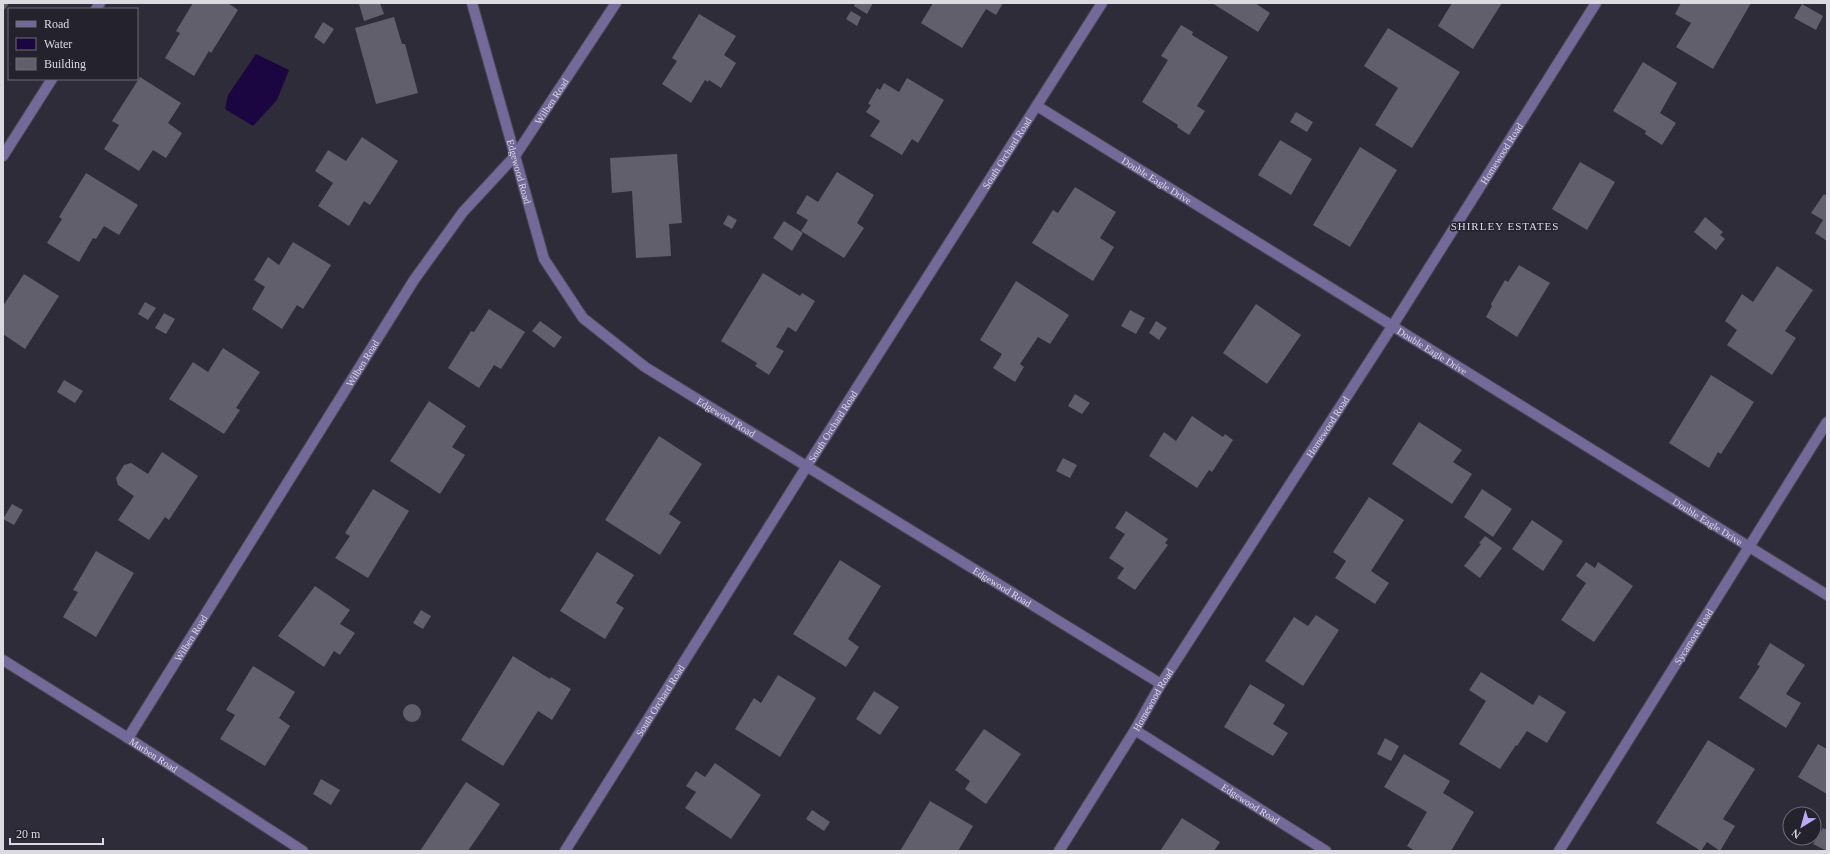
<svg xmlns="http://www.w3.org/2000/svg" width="1830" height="854" viewBox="0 0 1830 854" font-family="Georgia,serif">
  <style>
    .water { fill: #1c0641 }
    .building { fill: #615f6c }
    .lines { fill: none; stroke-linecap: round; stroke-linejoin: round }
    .minor-casing { stroke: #4a4853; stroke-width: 12 }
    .minor { stroke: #746a99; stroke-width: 10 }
    .labels { text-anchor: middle; stroke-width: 3; stroke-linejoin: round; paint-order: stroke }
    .street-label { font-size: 10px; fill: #dbdae1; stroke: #24222d }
    .neighbourhood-label { font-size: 11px; letter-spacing: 1px; fill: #dcdae9; stroke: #24222d }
  </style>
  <rect width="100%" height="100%" fill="#2e2c38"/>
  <!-- water -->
  <path class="water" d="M256,54L289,70L277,100L253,126L225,109L228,95Z"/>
  <!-- building -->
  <path class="building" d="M3,3H9L3,12Z
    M193,3H228L238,10L211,53L209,51L194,76L165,58L180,33L176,31Z
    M363,3H380L384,14L364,21L359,4Z
    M855,3H873L867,14L854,6Z
    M933,3H1003L996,15L986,9L962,48L921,23Z
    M1212,3H1255L1270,13L1258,32Z
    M1452,3H1502L1473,49L1438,26Z
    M1681,3H1751L1713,69L1676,47L1691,23L1675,14Z
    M1802,4L1823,16L1816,30L1794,18Z
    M851,11L861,17L857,26L846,19Z
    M699,14L736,36L724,55L736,63L721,88L709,80L708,82L705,80L691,103L662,84L677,61L672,58Z
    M394,17L402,44H405L418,93L376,104L355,28Z
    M323,22L334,29L324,44L314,37Z
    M1181,25L1193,32L1192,35L1228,57L1197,106L1205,111L1189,135L1177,127L1178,125L1142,102L1168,60L1161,56Z
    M1388,28L1460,72L1412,148L1375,125L1398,88L1364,66Z
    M1643,62L1677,83L1660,113L1676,123L1662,145L1645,134L1646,131L1613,111Z
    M140,77L181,103L168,123L182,133L166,158L153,150L139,171L104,149L119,125L112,121Z
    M907,78L944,100L918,143L912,139L902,155L870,136L880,121L866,112L871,105L868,104L877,88L880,90L884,83L899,92Z
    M1296,112L1313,122L1307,132L1290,122Z
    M362,137L398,161L370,205L364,201L349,226L318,206L333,183L315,171L328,150L346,161Z
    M1280,140L1312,159L1291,195L1258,175Z
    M1360,147L1397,170L1350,247L1313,225Z
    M677,154L682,223L669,224L671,256L636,258L632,191L612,193L610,158Z
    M1580,162L1615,182L1587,230L1552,209Z
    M837,172L874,195L857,223L864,228L844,258L801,231L808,220L796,213L807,195L818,202Z
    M86,173L138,205L119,235L104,226L96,239L93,238L79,262L47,243L62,219L59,217Z
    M1075,187L1116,212L1100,238L1114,247L1093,281L1032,243L1053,210L1058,213Z
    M1824,194L1827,196V241L1815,233L1823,220L1811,213Z
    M728,215L737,220L732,229L723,224Z
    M1705,217L1723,232L1720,235L1725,239L1716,250L1694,232Z
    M784,221L803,233L792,251L773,238Z
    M293,242L331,265L303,309L297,305L282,329L252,309L265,287L254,280L268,257L279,265Z
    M1519,265L1550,283L1517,337L1486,317L1492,306L1491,304L1505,280L1508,282Z
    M1777,266L1813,290L1785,331L1796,338L1772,375L1727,345L1737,330L1725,321L1742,294L1753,302Z
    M763,273L800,296L802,293L815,301L796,332L788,327L776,347L784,351L769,375L755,366L757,363L721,341Z
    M24,274L59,296L25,349L3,334V306Z
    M1016,281L1069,315L1050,344L1038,337L1020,364L1024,367L1015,382L993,368L1002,354L980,340Z
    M145,302L156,308L148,320L138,314Z
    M1256,304L1301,335L1267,384L1223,353Z
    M489,309L525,332L501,369L494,365L479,388L448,368L471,331L474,332Z
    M1130,310L1145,318L1136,334L1121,326Z
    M164,313L175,319L166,334L155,328Z
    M540,321L562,337L554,348L532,331Z
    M1156,321L1167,328L1159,340L1149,333Z
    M223,348L260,372L236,408L240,410L224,434L169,399L193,362L208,372Z
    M1711,375L1754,402L1721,454L1718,452L1709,468L1669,443Z
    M64,380L83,391L75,403L57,392Z
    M1075,394L1090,403L1082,414L1068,406Z
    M429,401L466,426L452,447L465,455L440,494L390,461Z
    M1192,416L1223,437L1225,434L1233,440L1212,472L1209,470L1197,488L1149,456L1164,432L1176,441Z
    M1419,422L1462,450L1453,462L1472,474L1452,504L1392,464Z
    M659,436L702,464L669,514L681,522L660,555L605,520Z
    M162,452L198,476L169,520L165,517L149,540L118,520L134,496L118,485L116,478L124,465L131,463L148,474Z
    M1063,458L1077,465L1070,478L1056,471Z
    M373,489L409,511L368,578L335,558L350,536L345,533Z
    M1482,489L1512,509L1493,537L1464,517Z
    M1369,497L1404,520L1371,571L1389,583L1375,604L1335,578L1346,561L1333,552Z
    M12,504L23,510L14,525L3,519Z
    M1126,511L1168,539L1165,543L1168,545L1135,590L1117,578L1124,568L1109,558L1125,534L1115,528Z
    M1532,520L1563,541L1543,571L1512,549Z
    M1485,536L1502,548L1480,578L1464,566L1481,544L1479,543Z
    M96,551L134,573L96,637L63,617L78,592L73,590Z
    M597,552L634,575L616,603L624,608L605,639L560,611Z
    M840,560L881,586L848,639L859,647L846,667L793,634Z
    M1586,562L1595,568L1598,562L1633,586L1594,642L1561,620L1586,583L1576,576Z
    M315,586L350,610L340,624L355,633L340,655L334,651L324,667L278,636Z
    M421,610L431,616L423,629L413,623Z
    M1316,615L1339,630L1303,686L1265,661L1294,617L1308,626Z
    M1770,643L1805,665L1786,694L1801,703L1786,728L1739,698L1760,666L1757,665Z
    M513,656L550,679L551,677L571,689L552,720L538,711L503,766L461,740Z
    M253,666L295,692L279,718L290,726L265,766L220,739L235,715L226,710Z
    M1481,672L1533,705L1539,695L1566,712L1547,743L1527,731L1517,746L1516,745L1500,769L1459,744L1486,701L1469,690Z
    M778,675L816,698L780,757L735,729L754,698L761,703Z
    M1250,684L1285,705L1273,724L1288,733L1273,756L1224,727Z
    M874,691L899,707L880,735L856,719Z
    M403 713a9 9 0 1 1 18 0a9 9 0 1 1-18 0Z
    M984,729L1021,754L986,804L965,789L970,781L955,770Z
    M1385,738L1399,746L1391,761L1377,754Z
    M1708,740L1755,769L1723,819L1735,826L1720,851L1707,842L1701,851L1656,823Z
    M1818,744L1827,749V794L1798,777Z
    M1404,754L1450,781L1443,793L1474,812L1451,851H1415L1407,846L1427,812L1384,787Z
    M715,763L761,795L731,839L685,808L696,792L686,786L696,771L705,777Z
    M321,779L340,790L331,805L313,794Z
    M466,782L500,804L468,851H420Z
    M930,801L973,826L958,851H900Z
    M812,810L830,822L824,831L806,819Z
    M1182,818L1220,842L1214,851H1160Z
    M1823,828L1827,830V851L1813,844Z"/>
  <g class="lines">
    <!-- minor casing -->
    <g class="minor-casing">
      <g id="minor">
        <path id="s1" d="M472,3L544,259L583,318L645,367L1161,684"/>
        <path d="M96,9L100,3"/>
        <path id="s2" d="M1037,106L1827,595"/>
        <path d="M3,156L52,79"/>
        <path id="s3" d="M3,660L128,738L303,851"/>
        <path id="s4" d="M1135,730L1326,851"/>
        <path id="s5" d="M128,738L414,280L463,212L515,156L616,3"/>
        <path id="s6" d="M565,851L807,466L1102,3"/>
        <path id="s7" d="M1059,851L1135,730L1161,684L1393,325L1596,3"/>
        <path id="s8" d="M1559,851L1827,422"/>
      </g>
    </g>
    <!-- minor -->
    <use href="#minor" class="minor"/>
  </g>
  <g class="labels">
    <!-- street labels -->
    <g class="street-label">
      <text dy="4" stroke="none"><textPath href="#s5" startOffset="766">Wilben Road</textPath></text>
      <text dy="4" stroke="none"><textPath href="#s6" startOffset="826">South Orchard Road</textPath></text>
      <text dy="4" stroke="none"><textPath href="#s7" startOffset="826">Homewood Road</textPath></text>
      <text dy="4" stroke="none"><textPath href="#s1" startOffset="175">Edgewood Road</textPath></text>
      <text dy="4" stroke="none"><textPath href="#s2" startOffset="141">Double Eagle Drive</textPath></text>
      <text dy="4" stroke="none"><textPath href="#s2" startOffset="465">Double Eagle Drive</textPath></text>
      <text dy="4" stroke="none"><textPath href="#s5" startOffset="442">Wilben Road</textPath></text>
      <text dy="4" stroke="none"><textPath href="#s1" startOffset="511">Edgewood Road</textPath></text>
      <text dy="4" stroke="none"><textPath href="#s6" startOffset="502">South Orchard Road</textPath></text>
      <text dy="4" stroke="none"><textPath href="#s7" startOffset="502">Homewood Road</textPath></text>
      <text dy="4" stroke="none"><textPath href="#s2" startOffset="789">Double Eagle Drive</textPath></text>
      <text dy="4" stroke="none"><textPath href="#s1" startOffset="835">Edgewood Road</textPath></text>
      <text dy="4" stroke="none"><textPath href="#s8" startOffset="253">Sycamore Road</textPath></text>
      <text dy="4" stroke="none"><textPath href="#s5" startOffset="118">Wilben Road</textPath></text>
      <text dy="4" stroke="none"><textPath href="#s6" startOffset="178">South Orchard Road</textPath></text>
      <text dy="4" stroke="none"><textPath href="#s7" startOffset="178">Homewood Road</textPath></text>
      <text dy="4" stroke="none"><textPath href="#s3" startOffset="178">Marben Road</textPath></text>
      <text dy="4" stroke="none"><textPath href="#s4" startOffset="137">Edgewood Road</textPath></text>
    </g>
    <!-- neighbourhood labels -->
    <g class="neighbourhood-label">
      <text x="1505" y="230">SHIRLEY ESTATES</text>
    </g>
  </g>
  <!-- border -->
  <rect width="1830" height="854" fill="none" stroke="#dbdae1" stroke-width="8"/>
  <!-- legend -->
  <rect x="8" y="8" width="130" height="72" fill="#24222d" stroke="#6d6c75"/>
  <rect x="16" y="21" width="20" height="6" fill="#746a99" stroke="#6d6c75"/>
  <text x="44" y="28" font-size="12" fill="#dbdae1">Road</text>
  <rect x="16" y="38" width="20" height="12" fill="#1c0641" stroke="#6d6c75"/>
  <text x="44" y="48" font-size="12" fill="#dbdae1">Water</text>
  <rect x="16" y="58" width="20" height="12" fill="#615f6c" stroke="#6d6c75"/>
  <text x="44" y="68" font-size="12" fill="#dbdae1">Building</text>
  <!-- north arrow -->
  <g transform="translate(1802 826) rotate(217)"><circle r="19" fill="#24222d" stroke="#6d6c75"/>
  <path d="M0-3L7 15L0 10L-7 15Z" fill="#baaaf7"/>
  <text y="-6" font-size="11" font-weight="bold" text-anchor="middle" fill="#dbdae1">N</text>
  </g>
  <!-- scale -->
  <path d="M10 838v6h93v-6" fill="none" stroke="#dbdae1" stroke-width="2"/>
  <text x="16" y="838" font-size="12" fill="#dbdae1" stroke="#24222d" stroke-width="3" paint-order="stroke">20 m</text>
</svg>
